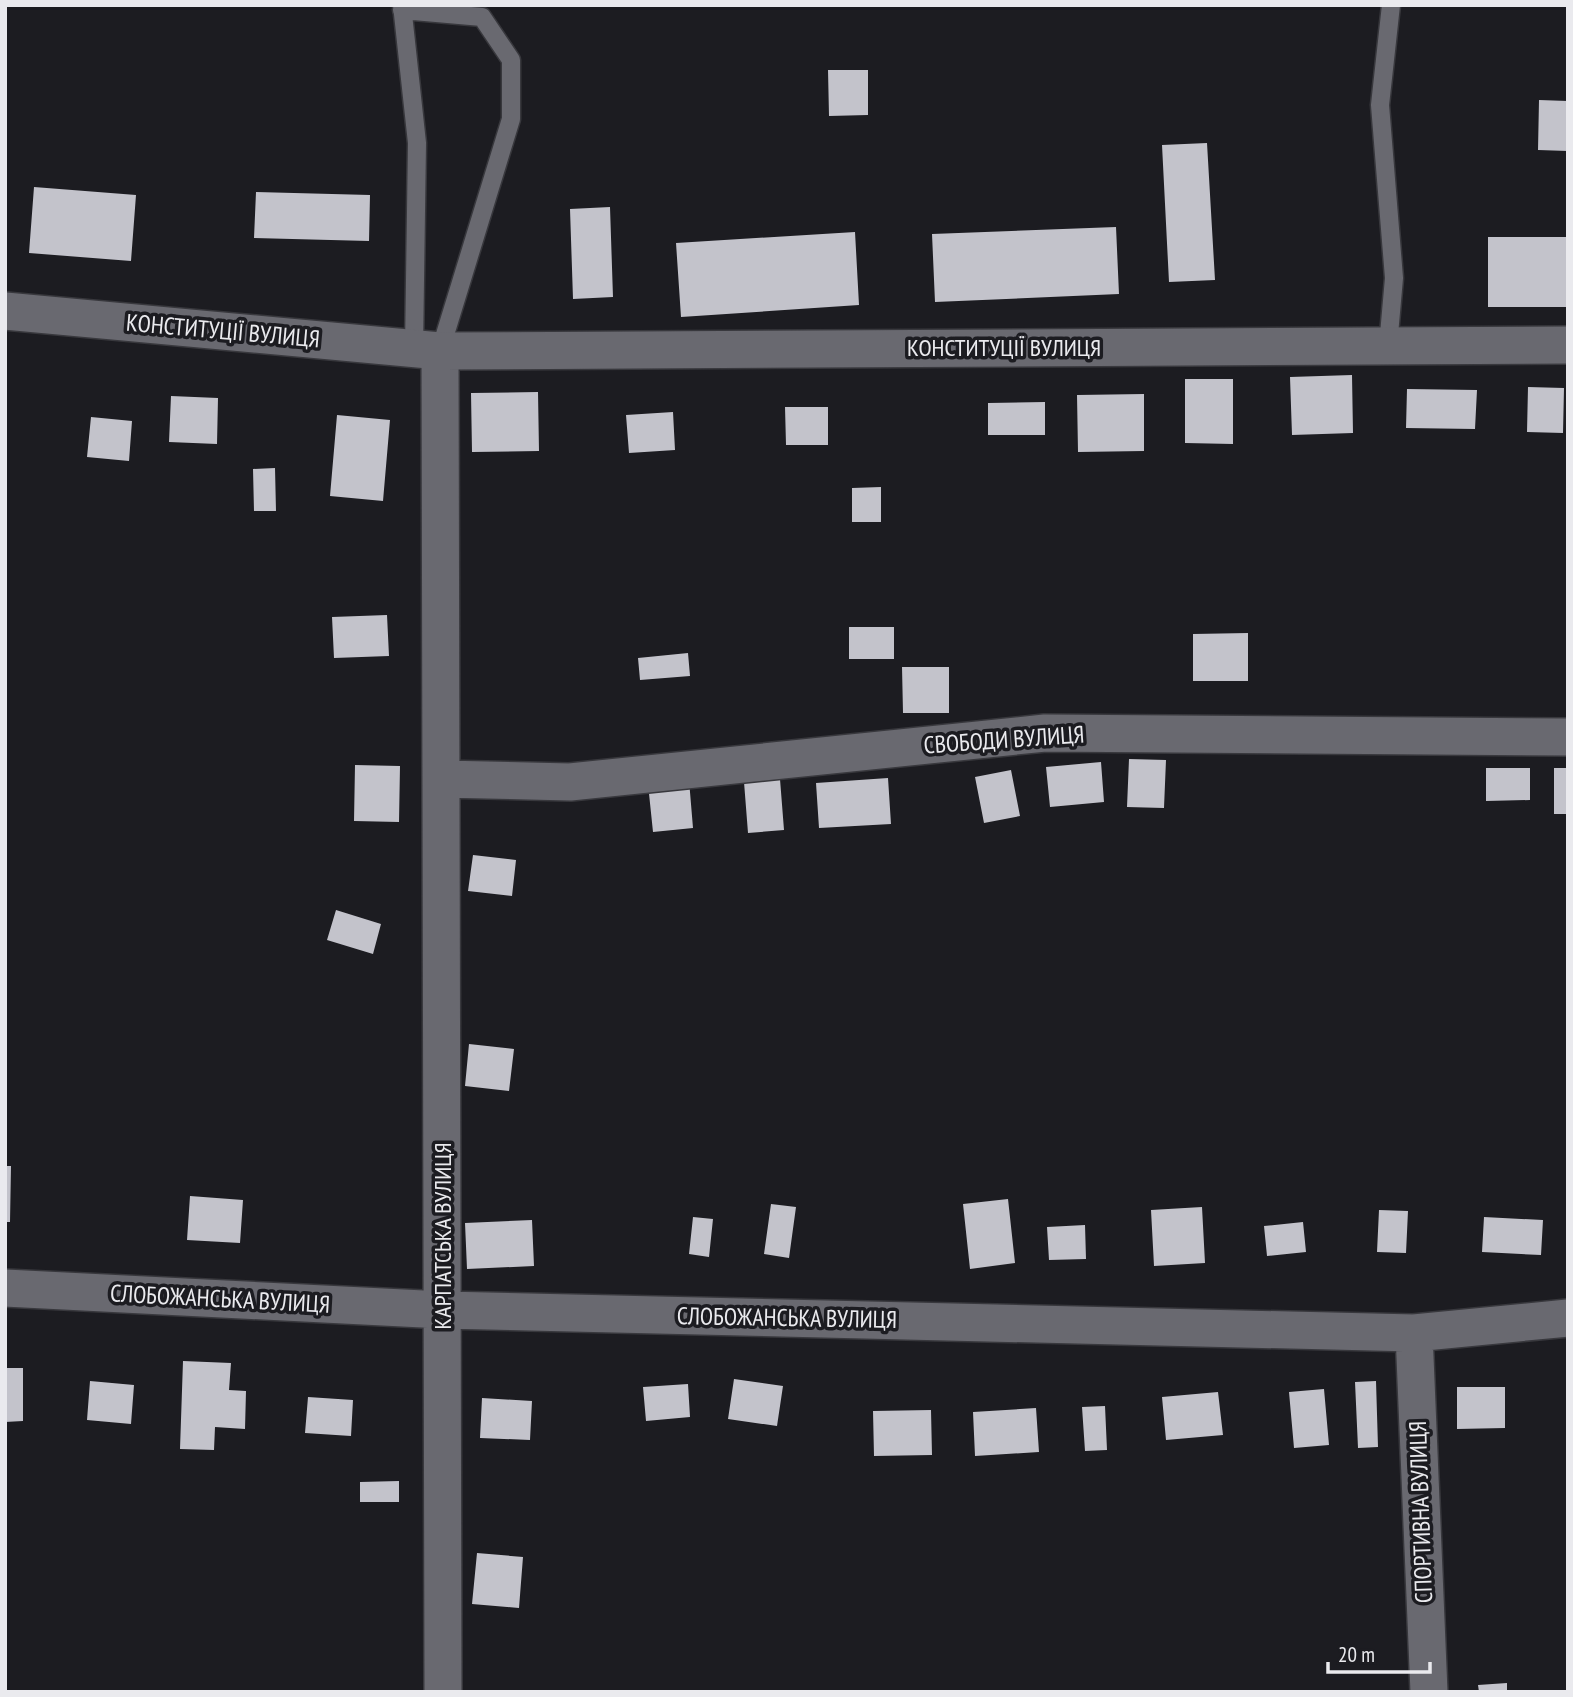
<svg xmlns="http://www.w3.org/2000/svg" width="1573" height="1697" viewBox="0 0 1573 1697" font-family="'PT Sans Narrow',sans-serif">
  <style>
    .building { fill: #c3c3cb }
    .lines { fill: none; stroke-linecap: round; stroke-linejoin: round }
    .lane-casing { stroke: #38383d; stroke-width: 21 }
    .street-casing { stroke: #38383d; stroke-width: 40 }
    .lane { stroke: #696970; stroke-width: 18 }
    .street { stroke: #696970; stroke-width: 37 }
    .labels { text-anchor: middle; stroke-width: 7; stroke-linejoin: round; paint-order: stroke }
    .street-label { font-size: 24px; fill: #eaeaee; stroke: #1c1c21 }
  </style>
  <rect width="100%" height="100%" fill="#1c1c21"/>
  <!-- building -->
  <path class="building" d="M828,70H868V115L829,116Z
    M1539,100L1568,101V151L1538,150Z
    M1207,143L1215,280L1169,282L1162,145Z
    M34,187L136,195L131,261L29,253Z
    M256,192L370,195L369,241L254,238Z
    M610,207L613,297L573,299L570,209Z
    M1116,227L1119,294L935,302L932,234Z
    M855,232L859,305L681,317L676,243Z
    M1488,237H1568V307H1488Z
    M1352,375L1353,433L1292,435L1290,377Z
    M1185,379H1233V444L1185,443Z
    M1528,387L1564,388L1563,433L1527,432Z
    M1407,389L1477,390L1475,429L1406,428Z
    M538,392L539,451L472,452L471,393Z
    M1144,394V451L1078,452L1077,395Z
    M171,396L218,398L217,444L169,442Z
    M1045,402V435H988V403Z
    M785,407H828V445H786Z
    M673,412L675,450L629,453L626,415Z
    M337,415L390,420L383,501L330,496Z
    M91,417L132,421L129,461L87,457Z
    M275,468L276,511H254L253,469Z
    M881,487V522H852V488Z
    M387,615L389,656L334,658L332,617Z
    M849,627H894V659H849Z
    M1248,633V681H1193V634Z
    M688,653L690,676L640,680L638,658Z
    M902,667H949V713H903Z
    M1129,759L1166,760L1164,808L1127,807Z
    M1101,762L1104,802L1050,807L1046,767Z
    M355,765L400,766L399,822L354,821Z
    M1486,768H1530V800L1486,801Z
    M1554,768H1568V814H1554Z
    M1011,770L1020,816L984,823L975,777Z
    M888,778L891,824L819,828L816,783Z
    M780,779L784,830L748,833L744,782Z
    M689,780L693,828L653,832L648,784Z
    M473,855L516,860L512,896L468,891Z
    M336,910L381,924L373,954L327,940Z
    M469,1044L514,1049L509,1091L465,1086Z
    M5,1166H11L10,1222H5Z
    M190,1196L243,1200L240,1243L187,1240Z
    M1008,1199L1015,1263L970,1269L963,1204Z
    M771,1204L796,1207L789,1258L764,1254Z
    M1202,1207L1205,1263L1154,1266L1151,1210Z
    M1379,1210L1408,1211L1406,1253L1377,1252Z
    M693,1217L713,1219L709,1257L689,1254Z
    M1484,1217L1543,1220L1541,1255L1482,1252Z
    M532,1220L534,1266L467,1269L465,1223Z
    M1303,1222L1306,1252L1267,1256L1264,1226Z
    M1085,1225L1086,1259L1049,1260L1047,1227Z
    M183,1361L231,1363L229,1390L246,1391L245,1429L215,1427L214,1450L180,1449Z
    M5,1368H23V1421L5,1422Z
    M734,1379L783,1386L777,1426L728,1419Z
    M90,1381L134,1385L131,1424L87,1420Z
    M1376,1381L1378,1447L1358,1448L1355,1382Z
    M688,1384L690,1417L646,1421L643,1387Z
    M1457,1387H1505V1428L1457,1429Z
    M1324,1389L1329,1445L1294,1448L1289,1392Z
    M1218,1392L1223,1435L1166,1440L1162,1397Z
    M308,1397L353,1400L351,1436L305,1433Z
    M482,1398L532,1401L530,1440L480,1438Z
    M1105,1406L1107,1450L1085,1451L1082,1407Z
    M1036,1408L1039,1452L975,1456L973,1412Z
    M931,1410L932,1455L874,1456L873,1411Z
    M399,1481V1502H360V1482Z
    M477,1553L523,1557L519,1608L472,1604Z
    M1507,1683V1692H1479L1478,1685Z"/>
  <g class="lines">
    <!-- lane casing -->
    <g class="lane-casing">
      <path id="lane" d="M402,5L417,143L414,349
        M402,10L482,17L511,60V119L440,351
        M1388,346L1394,278L1380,105L1391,5"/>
    </g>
    <!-- street casing -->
    <g class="street-casing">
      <path id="street" d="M5,311L440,351L1568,345
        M440,351L443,1692
        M441,779L570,782L1045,733L1568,737
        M5,1288L443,1310L1414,1333L1568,1318
        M1414,1333L1429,1692"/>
    </g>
    <!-- lane -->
    <use href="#lane" class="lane"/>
    <!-- street -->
    <use href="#street" class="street"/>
  </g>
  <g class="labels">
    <!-- street labels -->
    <g class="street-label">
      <text transform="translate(223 331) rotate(5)" y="8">КОНСТИТУЦІЇ ВУЛИЦЯ</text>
      <text x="1004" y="356">КОНСТИТУЦІЇ ВУЛИЦЯ</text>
      <text transform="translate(1004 740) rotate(-4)" y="8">СВОБОДИ ВУЛИЦЯ</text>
      <text transform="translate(443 1236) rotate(-90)" y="8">КАРПАТСЬКА ВУЛИЦЯ</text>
      <text transform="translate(220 1299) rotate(3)" y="8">СЛОБОЖАНСЬКА ВУЛИЦЯ</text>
      <text transform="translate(787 1318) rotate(1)" y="8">СЛОБОЖАНСЬКА ВУЛИЦЯ</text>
      <text transform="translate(1421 1512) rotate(-92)" y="8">СПОРТИВНА ВУЛИЦЯ</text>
    </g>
  </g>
  <!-- border -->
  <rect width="1573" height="1697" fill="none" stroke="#eaeaee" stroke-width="14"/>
  <!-- scale -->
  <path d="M1328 1662v10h102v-10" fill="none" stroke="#eaeaee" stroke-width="3.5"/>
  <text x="1338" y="1662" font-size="21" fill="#eaeaee" stroke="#1c1c21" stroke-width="5" paint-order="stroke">20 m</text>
</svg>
